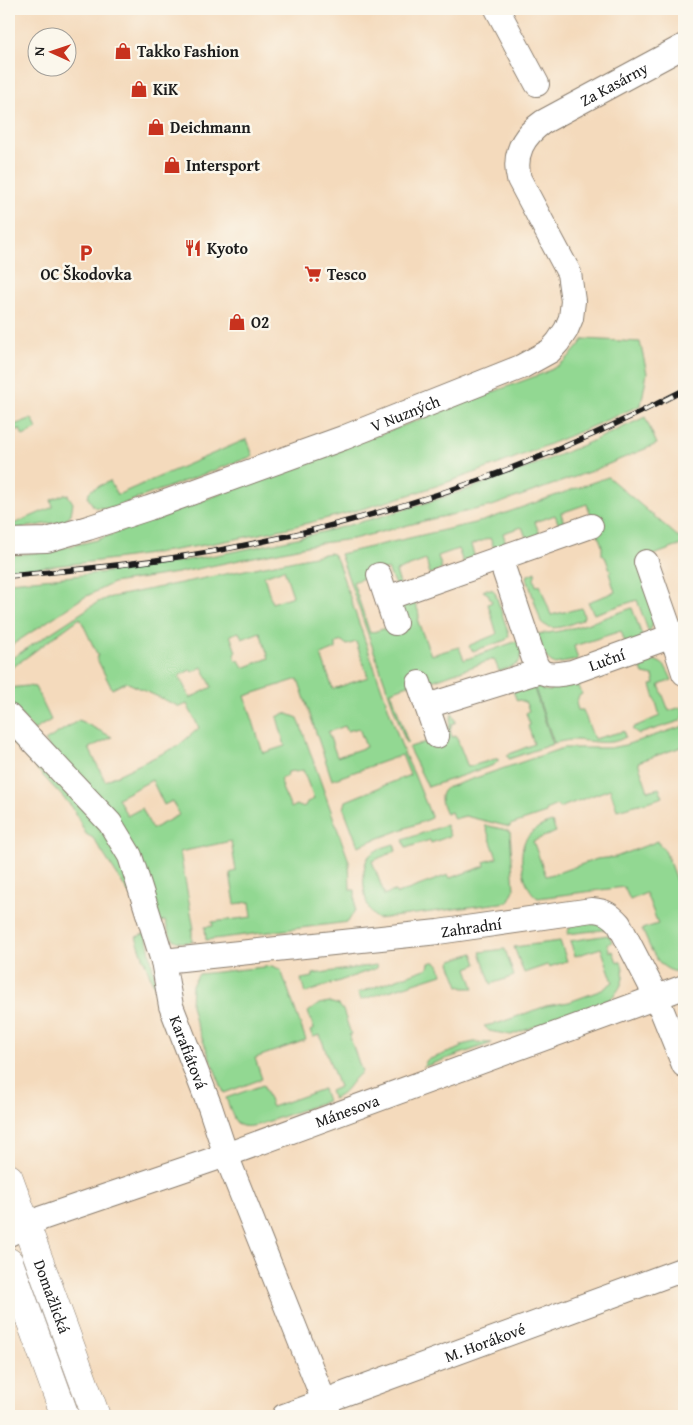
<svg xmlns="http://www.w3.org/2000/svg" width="693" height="1425" viewBox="0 0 693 1425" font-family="'Gentium Book Plus',serif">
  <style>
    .green { fill: #92d892; stroke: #577a57; fill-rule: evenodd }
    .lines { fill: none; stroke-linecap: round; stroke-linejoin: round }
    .minor-casing { stroke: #887b6c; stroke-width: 26 }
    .major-casing { stroke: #887b6c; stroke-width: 29 }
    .minor { stroke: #fff; stroke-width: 24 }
    .major { stroke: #fff; stroke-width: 28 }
    .rail-casing { stroke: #1c1c1c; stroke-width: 5.5 }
    .rail { stroke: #fbf7ec; stroke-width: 4; stroke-dasharray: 11; stroke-linecap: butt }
    .labels { text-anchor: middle; stroke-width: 5; stroke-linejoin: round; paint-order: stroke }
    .poi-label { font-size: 16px; font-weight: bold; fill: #1c1c1c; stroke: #fbf7ec; text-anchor: start }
    .street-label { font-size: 16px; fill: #1c1c1c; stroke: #fbf7ec }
  </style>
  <rect width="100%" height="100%" fill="#fbf7ec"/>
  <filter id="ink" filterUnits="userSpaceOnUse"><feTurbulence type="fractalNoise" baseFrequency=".02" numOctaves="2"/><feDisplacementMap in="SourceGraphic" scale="10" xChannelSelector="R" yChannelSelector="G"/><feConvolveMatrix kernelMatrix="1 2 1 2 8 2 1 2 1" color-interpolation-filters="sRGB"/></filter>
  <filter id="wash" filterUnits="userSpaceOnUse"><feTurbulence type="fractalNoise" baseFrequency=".0096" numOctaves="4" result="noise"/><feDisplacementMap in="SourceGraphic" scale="20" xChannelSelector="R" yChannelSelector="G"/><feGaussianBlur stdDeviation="1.12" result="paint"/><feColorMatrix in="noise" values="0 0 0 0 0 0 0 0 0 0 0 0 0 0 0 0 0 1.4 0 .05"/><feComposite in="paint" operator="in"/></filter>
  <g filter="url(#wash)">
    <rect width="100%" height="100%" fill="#f4dabc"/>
    <!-- green -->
    <path class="green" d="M584,339L640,342L647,373L641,405C578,433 514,460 448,482C307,531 158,558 9,570V556L53,550L97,540L544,373C565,363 570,357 584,339Z
      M645,417L657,444L592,471L492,506L432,519L353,539L321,543L177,573L113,583L81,599L9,647V582C229,565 446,512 645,417Z
      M30,419L33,420L37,429L23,436L20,429L9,434V427Z
      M247,439L253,456L109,509L94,507L88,498L89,492L91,490L110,481L117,495Z
      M608,477L682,540H684V544L637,561L655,619L649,633L637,600L594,614L588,602L615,592L609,573L611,572L605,557L602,555V546L587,504L561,513L565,526L560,528L555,515L535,522L540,535L527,540L522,527L503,533L507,547L495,551L490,538L471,545L475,558L463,562L458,549L438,556L442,569L430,574L426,560L396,571L400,584L395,585L388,569L353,582L370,633L386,628L401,608V603L413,598C416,605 421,614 418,622L431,655L459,647L464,660L520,640C523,663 521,665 499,671L494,659L432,681L436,694L423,680L391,691L408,743H406L340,554L483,521Z
      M65,494L68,495L73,503L71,514L65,521L9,530V526L53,507L51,500Z
      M329,553L333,554L337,560L404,753L414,774L431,816L430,819L358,846L344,809L346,801L410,775L402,755L332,780L298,679L245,696L263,753L285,746L277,717L285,713L298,718L346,853L349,861L350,890H355V910L348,922L206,940L205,927L213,926L212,922L252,917L250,902L235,904L230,873L236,871L231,841L180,852L194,929H192V942C172,944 171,939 165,921L160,922L45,741L79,720L112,737L89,748L105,781L178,746L199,728L187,704L180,707L126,682L112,689L96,657L98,656L80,618L9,670V660L98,602L107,598ZM284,569L293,596L272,603L264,576ZM239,632L242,639L260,632L269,658L243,668L239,660L236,661L234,654L236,652L230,635ZM342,641L347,645L356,642L368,677L333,689L321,655L336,649V643ZM202,667L212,687L190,698L179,676L190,670L192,672ZM345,726L347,731L359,728L366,747L337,757L328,732ZM303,770L314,799L307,802L305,806L301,807L297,805L291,808L282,788L283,787L280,779L287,776L288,772L293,771L296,772ZM152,780L164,805L172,801L179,815L152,829L142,808L127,816L118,798Z
      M536,572L534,578L536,586L540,585L551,615L582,608L584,617L582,620C568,624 553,634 541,622L527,578L528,575Z
      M487,589L493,590L495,592L509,635L506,640L473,651L469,647L470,645L497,634L488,604L492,602L488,594L483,591Z
      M632,608L643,638L626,645L621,631L574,646L578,660L555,664C542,658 540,645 537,634C570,632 600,619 632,608Z
      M652,660C665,662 667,669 672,680L659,685L669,711L681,707L684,716L680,721L639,734L632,729L634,727L660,716L651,685L655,684L653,676L643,674L639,664Z
      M578,684L582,694L579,696L576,703L578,710H583L594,739L624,731L625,737C611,747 589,740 573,740C566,740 560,742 554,743L534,686H542V690L551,691L552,686Z
      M27,686L35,687L51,720L34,730L9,701V688Z
      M533,686L553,744L509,759L507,755L534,744L528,726L530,725L526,713L529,711L526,703L520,700L517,701L513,691Z
      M452,713L456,722L452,724L450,730L452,737L456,736L468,767L495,759H498V761L494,765L428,787L409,749L410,747L445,736L449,727Z
      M684,726V746L638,762L648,791L659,788L663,797C647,803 633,805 617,810L610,789L559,808L557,805L545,810L546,813L510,825V827L465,816L454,819L451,812L446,814C442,804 437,796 446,788L563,748H610L625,745Z
      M9,728L102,825L117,849L134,898L128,892L93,838L86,834L72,807L9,739Z
      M552,822L556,832L533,841L546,876L560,872L597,859L616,857L658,841L660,846H662L666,853L684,902V972C658,974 651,949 642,929L658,924L646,893L630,900L624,887L538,898C523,889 517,854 526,839C533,829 542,825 552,822Z
      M446,825L450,836L431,843L430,840L406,848L403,840Z
      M485,825L510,831L514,890L508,902L377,919C373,915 370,912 368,906C363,895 361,865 369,856C376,849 385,847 394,844L396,851L372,861L384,893L383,895L395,891L397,894L448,875L450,878L485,866L484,862L497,858Z
      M595,919L611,929L567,934L572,922Z
      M146,933L156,984H153L136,937Z
      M608,935L613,942L607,944L610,952L613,951L617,962H621C627,977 621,990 609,1000L511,1035L489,1031L484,1026L499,1023L546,1006L569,1002L602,990L613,982L601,948L575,956L570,941Z
      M560,941L567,961L549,967L547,965L524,973L514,947Z
      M505,949L514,976L491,984L480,952Z
      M473,953L477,964L467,968L474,988H464L459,986L450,963L452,960Z
      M432,962C440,961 440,967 442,974L361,1000L358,993L428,968L429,963Z
      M376,965L377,968L305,993L301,979L313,977V974Z
      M273,966L281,970L306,1040L255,1058L262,1079L224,1093L194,1018L191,1005L192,985L199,974Z
      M329,1002L339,1005L343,1010L351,1034L349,1035L362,1072C349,1082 348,1093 333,1099L330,1091L339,1087L320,1035L313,1037L310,1031L314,1029L308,1012L319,1004Z
      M474,1042L492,1043L423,1067L427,1060L461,1048V1045Z
      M263,1085L272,1107L323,1089L327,1101L261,1124C233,1132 235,1120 226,1098Z"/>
  </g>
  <g filter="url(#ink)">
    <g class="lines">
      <!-- minor casing -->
      <g class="minor-casing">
        <g id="minor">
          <path d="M497,9L537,84"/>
          <path id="s1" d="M9,541L47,540L88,528L149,508L343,438L521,367L550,351L558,342L566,330L571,318L573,301L569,273L519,179C513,154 523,136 543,122L684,46"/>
          <path d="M500,558L536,665L540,671"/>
          <path d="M646,562L672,636"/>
          <path d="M379,575L395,623"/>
          <path d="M387,598L591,526"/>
          <path d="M419,683L437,736"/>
          <path id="s2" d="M427,706L540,671C550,677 561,674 572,672L672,636L684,673"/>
          <path id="s3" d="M9,716L110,823L130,856L163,961L171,1006L210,1107L226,1155L330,1416"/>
          <path id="s4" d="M163,961L438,932L592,910C605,911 610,914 619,924L656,996L684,1065"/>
          <path id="s5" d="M9,1234L42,1218L226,1155L684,987"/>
          <path id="s6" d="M284,1416L684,1269"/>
        </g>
      </g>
      <!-- major casing -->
      <g class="major-casing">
        <g id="major">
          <path id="s7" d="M9,1178L96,1416"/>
          <path d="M9,1262L65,1416"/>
        </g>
      </g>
      <!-- minor -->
      <use href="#minor" class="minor"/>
      <!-- major -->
      <use href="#major" class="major"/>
      <!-- rail casing -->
      <g class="rail-casing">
        <path id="rail" d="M9,576C78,570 147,563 215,551C377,521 538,467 684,390"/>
      </g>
      <!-- rail -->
      <use href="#rail" class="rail"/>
    </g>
  </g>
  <!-- icons -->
  <defs>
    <g id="shop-bare" transform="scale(1.35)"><path d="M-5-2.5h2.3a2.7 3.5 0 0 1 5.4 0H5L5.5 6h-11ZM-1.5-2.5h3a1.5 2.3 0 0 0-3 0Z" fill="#c8321e" stroke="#fbf7ec" stroke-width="2.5" paint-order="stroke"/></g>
    <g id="restaurant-bare" transform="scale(1.35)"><path d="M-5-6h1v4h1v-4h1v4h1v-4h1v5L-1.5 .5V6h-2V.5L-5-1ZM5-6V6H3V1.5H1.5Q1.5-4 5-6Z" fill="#c8321e" stroke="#fbf7ec" stroke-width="2.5" paint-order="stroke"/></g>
    <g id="parking-bare" transform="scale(1.35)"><path d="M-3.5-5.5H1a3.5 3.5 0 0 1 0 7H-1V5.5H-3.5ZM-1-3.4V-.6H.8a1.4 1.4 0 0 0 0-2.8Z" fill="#c8321e" stroke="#fbf7ec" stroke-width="2.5" paint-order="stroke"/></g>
    <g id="supermarket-bare" transform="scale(1.35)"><path d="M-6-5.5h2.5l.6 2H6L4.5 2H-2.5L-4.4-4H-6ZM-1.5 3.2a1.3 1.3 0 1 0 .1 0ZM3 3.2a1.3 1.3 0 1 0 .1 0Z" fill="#c8321e" stroke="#fbf7ec" stroke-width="2.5" paint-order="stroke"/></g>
  </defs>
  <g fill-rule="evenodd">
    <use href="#shop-bare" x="123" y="51"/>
    <use href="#shop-bare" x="139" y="89"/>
    <use href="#shop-bare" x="156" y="127"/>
    <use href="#shop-bare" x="172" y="165"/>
    <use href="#restaurant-bare" x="193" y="248"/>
    <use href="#parking-bare" x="86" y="253"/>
    <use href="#supermarket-bare" x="313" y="274"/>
    <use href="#shop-bare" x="237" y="322"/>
  </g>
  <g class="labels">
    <!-- poi labels -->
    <g class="poi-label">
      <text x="137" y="57">Takko Fashion</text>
      <text x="153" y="95">KiK</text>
      <text x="170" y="133">Deichmann</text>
      <text x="186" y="171">Intersport</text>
      <text x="207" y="254">Kyoto</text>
      <text x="86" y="280" text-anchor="middle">OC Škodovka</text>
      <text x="327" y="280">Tesco</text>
      <text x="251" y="328">O2</text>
    </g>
    <!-- street labels -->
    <g class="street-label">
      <text dy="6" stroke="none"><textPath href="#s1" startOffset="914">Za Kasárny</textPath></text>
      <text dy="6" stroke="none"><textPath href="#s1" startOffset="418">V Nuzných</textPath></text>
      <text dy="6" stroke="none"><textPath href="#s2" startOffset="188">Luční</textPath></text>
      <text dy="6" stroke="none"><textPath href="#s4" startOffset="310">Zahradní</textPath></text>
      <text dy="6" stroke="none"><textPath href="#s3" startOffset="391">Karafiátová</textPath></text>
      <text dy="6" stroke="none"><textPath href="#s5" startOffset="360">Mánesova</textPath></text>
      <text dy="6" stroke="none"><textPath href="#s7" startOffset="126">Domažlická</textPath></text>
      <text dy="6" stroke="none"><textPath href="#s6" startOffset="214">M. Horákové</textPath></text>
    </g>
  </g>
  <!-- margin -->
  <rect width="693" height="1425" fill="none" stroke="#fbf7ec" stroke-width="30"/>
  <!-- north arrow -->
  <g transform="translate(52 52) rotate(273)"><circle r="24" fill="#fbf7ec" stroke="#a29f99"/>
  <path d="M0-4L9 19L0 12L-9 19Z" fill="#c8321e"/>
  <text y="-8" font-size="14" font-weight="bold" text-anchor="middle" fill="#1c1c1c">N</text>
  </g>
</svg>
